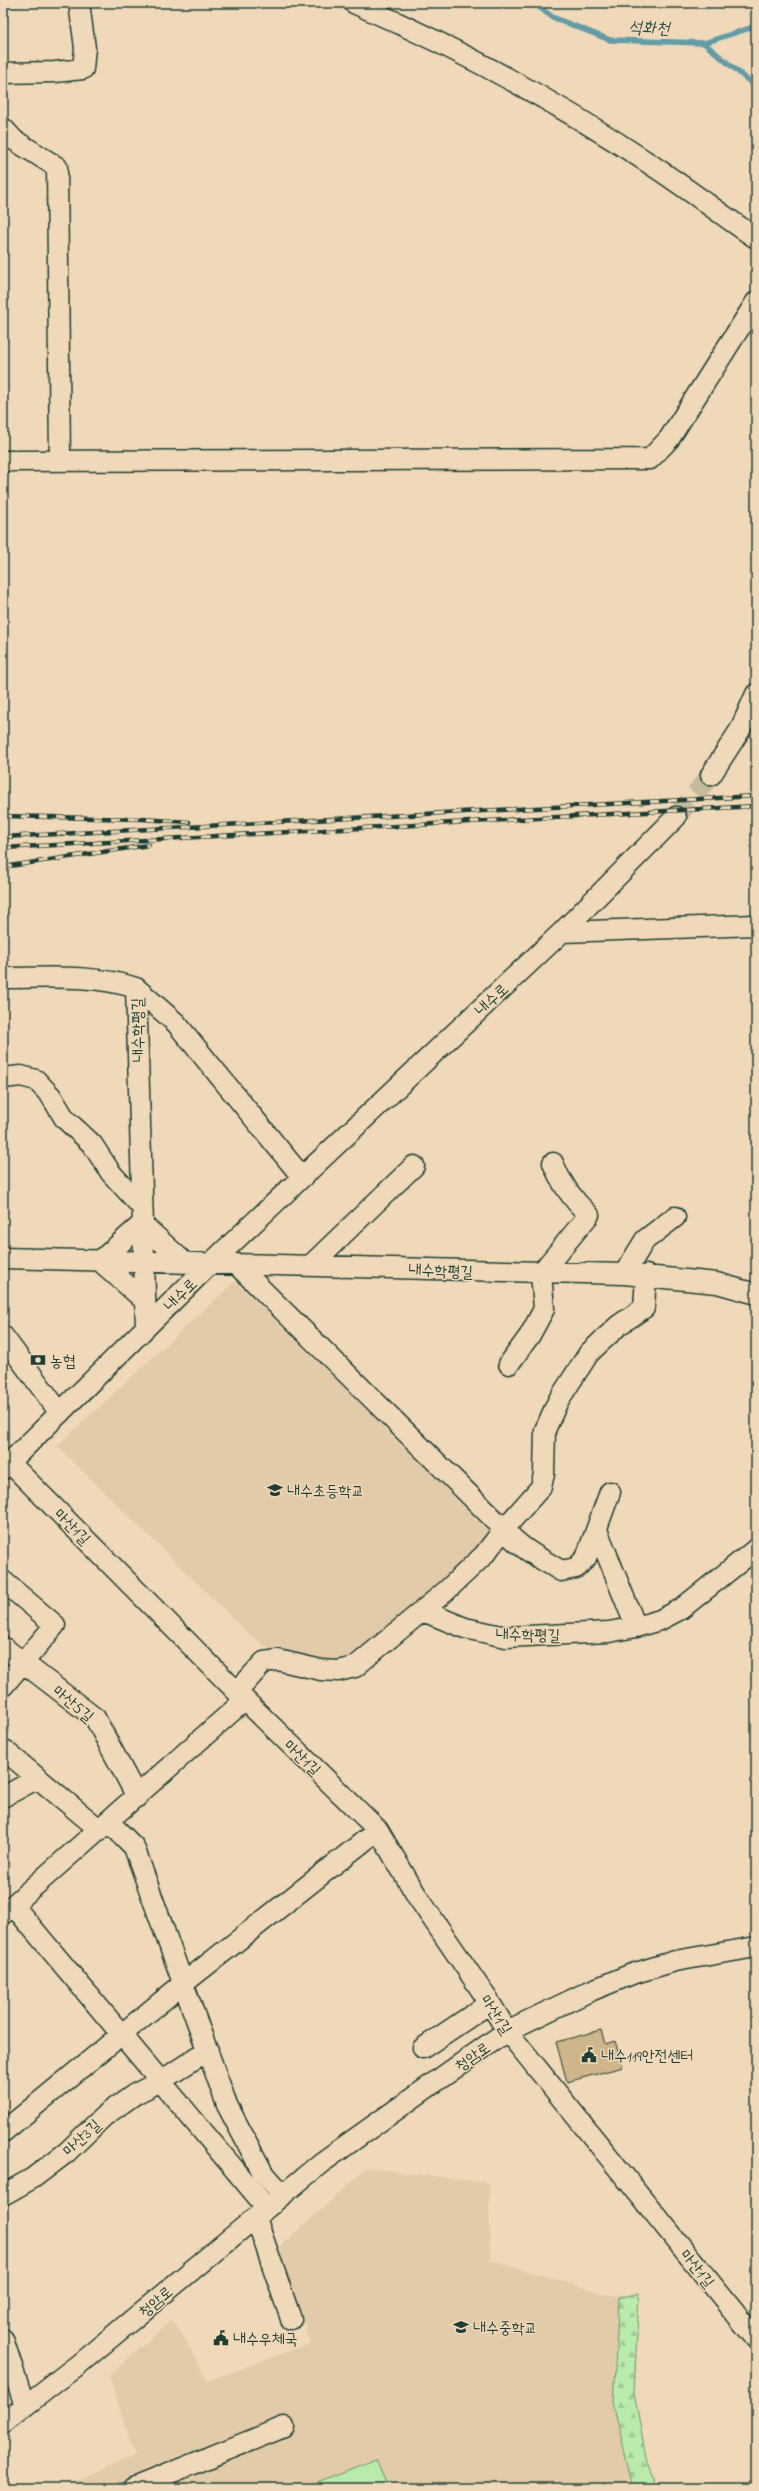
<svg xmlns="http://www.w3.org/2000/svg" width="759" height="2491" viewBox="0 0 759 2491" font-family="'Indie Flower','Poor Story',sans-serif">
  <style>
    .built { fill: #e2cba8 }
    .green { fill: #b9ebab; stroke: #6c9470 }
    .forest { fill: url(#forest-firs); stroke: #6c9470 }
    .lines { fill: none; stroke-linecap: round; stroke-linejoin: round }
    .stream { stroke: #639ba7; stroke-width: 5.5 }
    .building { fill: #ceb58a; stroke: #1f3d34 }
    .minor-tunnel { stroke: #c6ba9e; stroke-width: 20; stroke-dasharray: 20 10; stroke-linecap: butt }
    .minor-casing { stroke: #1f3d34; stroke-width: 23 }
    .minor { stroke: #f0d9b8; stroke-width: 20 }
    .rail-casing { stroke: #1f3d34; stroke-width: 4.5 }
    .rail { stroke: #f0d9b8; stroke-width: 3; stroke-dasharray: 9; stroke-linecap: butt }
    .labels { text-anchor: middle; stroke-width: 3; stroke-linejoin: round; paint-order: stroke }
    .street-label { font-size: 16px; fill: #1f3d34; stroke: #f0d9b8 }
    .poi-label { font-size: 16px; fill: #1f3d34; stroke: #f0d9b8; text-anchor: start }
    .water-label { font-size: 17px; font-style: italic; fill: #2a4d47; stroke: #f0d9b8 }
  </style>
  <defs>
    <pattern id="forest-firs" width="22" height="20" patternUnits="userSpaceOnUse"><rect width="22" height="20" fill="#b9ebab"/><path d="M5 1l3.5 6h-7zM16 11l3.5 6h-7z" fill="#9fca94"/></pattern>
  </defs>
  <rect width="100%" height="100%" fill="#f0d9b8"/>
  <filter id="ink" filterUnits="userSpaceOnUse"><feTurbulence type="fractalNoise" baseFrequency=".025" numOctaves="2"/><feDisplacementMap in="SourceGraphic" scale="8" xChannelSelector="R" yChannelSelector="G"/><feConvolveMatrix kernelMatrix="1 2 1 2 8 2 1 2 1" color-interpolation-filters="sRGB"/></filter>
  <g filter="url(#ink)">
    <!-- built -->
    <path class="built" d="M235,1281L493,1534L457,1573L347,1662L299,1661L271,1650L246,1631L57,1446Z
      M367,2168L489,2183L490,2260L619,2298L613,2402L633,2488H61L135,2455L109,2376L171,2320L182,2334L208,2381L311,2343L276,2250Z"/>
    <!-- green -->
    <path class="green" d="M376,2459L388,2488H302Z"/>
    <!-- forest -->
    <path class="forest" d="M639,2293L634,2392L648,2468L659,2488H633L613,2402L619,2298Z"/>
    <g class="lines">
      <!-- stream -->
      <path class="stream" d="M534,3L552,17L610,40L704,43L756,87
        M704,43L756,26"/>
    </g>
    <!-- building -->
    <path class="building" d="M601,2030L605,2044L615,2041L623,2067L567,2082L556,2042Z"/>
    <g class="lines">
      <!-- minor-tunnel -->
      <path class="minor-tunnel" d="M676,817L711,775"/>
      <!-- minor casing -->
      <g class="minor-casing">
        <path id="minor" d="M354,3C456,48 554,100 647,162C684,186 719,213 756,238
          M3,73L55,72L83,69L85,48L79,3
          M3,128L14,140L57,167L60,460
          M3,461L650,459L669,439L756,302
          M711,775L740,730L756,694
          M562,932L756,925
          M3,978C48,978 92,974 136,988L146,1327
          M136,988L176,1023L302,1177
          M3,1078L21,1076L36,1080L51,1096L65,1119L92,1144L111,1173L141,1206
          M3,1258L624,1274L717,1283L756,1294
          M236,1264L504,1529C519,1548 540,1558 561,1571L576,1568L586,1558L610,1492
          M311,1265L414,1166
          M624,1274L645,1240L675,1217
          M145,1301L100,1261L142,1224L185,1263
          M3,1336L60,1413
          M509,1364L530,1335L544,1309L541,1273L589,1215C572,1199 561,1184 553,1163
          M9,1462L245,1700L378,1830L417,1896L490,2003L507,2031L756,2339
          M3,1469L211,1263L562,932L676,817
          M597,1530L636,1627
          M3,1581L55,1625L3,1686
          M423,1611L465,1628L506,1637L609,1632L636,1627L660,1620L681,1609L756,1549
          M3,1647L95,1718L137,1797
          M237,1692L264,1662L278,1660L321,1670L338,1671L355,1667L446,1591L484,1555L504,1529L541,1487L544,1474L545,1430L558,1401L589,1353L619,1325L644,1308L646,1275
          M3,1749L100,1830
          M3,1797L38,1778
          M109,1822L134,1847L227,2105L262,2171L283,2195
          M13,1905L267,2208
          M3,1914L245,1700
          M423,2048L490,2003
          M3,2132L184,1983L378,1830
          M3,2195L33,2178L67,2152L104,2116L135,2094L161,2081L208,2050
          M256,2218L291,2319
          M3,2339L25,2406
          M3,2423L79,2364L321,2163L507,2031L590,1991L632,1974L675,1961L756,1947
          M133,2488L284,2427"/>
      </g>
      <!-- minor -->
      <use href="#minor" class="minor"/>
      <!-- rail casing -->
      <g class="rail-casing">
        <path id="rail" d="M3,816L142,819L189,822
          M3,837L756,796
          M3,848L756,806
          M3,867L149,845"/>
      </g>
      <!-- rail -->
      <use href="#rail" class="rail"/>
    </g>
  </g>
  <!-- icons -->
  <defs>
    <g id="bank-bare" transform="scale(1.2)"><path d="M-6-4H6V4H-6ZM0-2.3a2.3 2.3 0 1 0 0 4.6a2.3 2.3 0 1 0 0-4.6Z" fill="#1f3d34" stroke="#f0d9b8" stroke-width="2.5" paint-order="stroke"/></g>
    <g id="school-bare" transform="scale(1.2)"><path d="M0-5L7-2L0 1L-7-2ZM-4 1L0 2.5L4 1V4Q0 6-4 4Z" fill="#1f3d34" stroke="#f0d9b8" stroke-width="2.5" paint-order="stroke"/></g>
    <g id="civic-bare" transform="scale(1.2)"><path d="M-.6-6.5H3V-4.5H.6V-3L4-1V1h2V6H-6V1h2V-1L-.6-3ZM-1.2 2.5V6h2.4V2.5Z" fill="#1f3d34" stroke="#f0d9b8" stroke-width="2.5" paint-order="stroke"/></g>
  </defs>
  <g fill-rule="evenodd">
    <use href="#bank-bare" x="38" y="1360"/>
    <use href="#school-bare" x="275" y="1490"/>
    <use href="#civic-bare" x="589" y="2055"/>
    <use href="#school-bare" x="461" y="2327"/>
    <use href="#civic-bare" x="221" y="2338"/>
  </g>
  <g class="labels">
    <!-- street labels -->
    <g class="street-label">
      <text transform="translate(491 999) rotate(-43)" y="6">내수로</text>
      <text transform="translate(137 1030) rotate(-91)" y="6">내수학평길</text>
      <text transform="translate(441 1270) rotate(2)" y="6">내수학평길</text>
      <text transform="translate(180 1294) rotate(-45)" y="6">내수로</text>
      <text transform="translate(73 1526) rotate(45)" y="6">마산1길</text>
      <text transform="translate(528 1634) rotate(1)" y="6">내수학평길</text>
      <text transform="translate(74 1703) rotate(40)" y="6">마산5길</text>
      <text transform="translate(303 1757) rotate(44)" y="6">마산1길</text>
      <text transform="translate(497 2014) rotate(57)" y="6">마산1길</text>
      <text transform="translate(472 2056) rotate(-35)" y="6">청암로</text>
      <text transform="translate(81 2137) rotate(-43)" y="6">마산3길</text>
      <text transform="translate(698 2268) rotate(51)" y="6">마산1길</text>
      <text transform="translate(155 2301) rotate(-40)" y="6">청암로</text>
    </g>
    <!-- poi labels -->
    <g class="poi-label">
      <text x="50" y="1366">농협</text>
      <text x="287" y="1496">내수초등학교</text>
      <text x="601" y="2061">내수119안전센터</text>
      <text x="473" y="2333">내수중학교</text>
      <text x="233" y="2344">내수우체국</text>
    </g>
    <!-- water labels -->
    <g class="water-label">
      <text transform="translate(649 27) rotate(2)" y="6">석화천</text>
    </g>
  </g>
  <!-- margin -->
  <rect width="759" height="2491" fill="none" stroke="#f0d9b8" stroke-width="16"/>
  <rect x="8" y="8" width="743" height="2475" fill="none" stroke="#1f3d34" stroke-width="1.5" filter="url(#ink)"/>
</svg>
